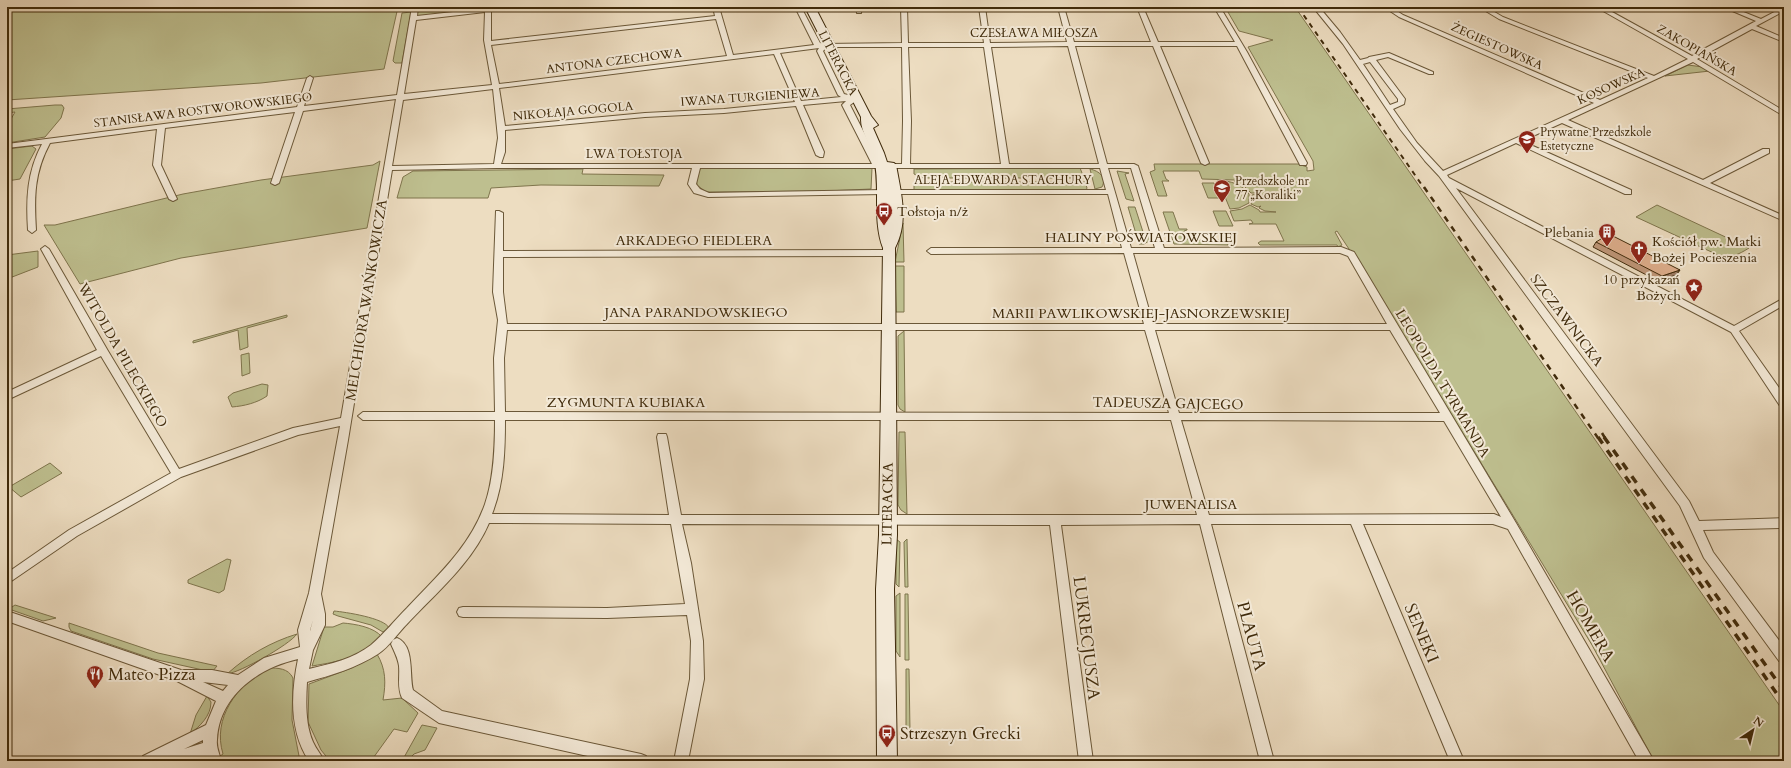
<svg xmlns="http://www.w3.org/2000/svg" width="1791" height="768" viewBox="0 0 1791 768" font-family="Cardo,serif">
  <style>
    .green { fill: #bebf8f; stroke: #7f754d }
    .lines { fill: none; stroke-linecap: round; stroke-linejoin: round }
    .street-casing { stroke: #6b5838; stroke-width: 2 }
    .secondary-casing { stroke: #402b0b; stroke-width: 2 }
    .street { fill: #f3e9d7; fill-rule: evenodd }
    .secondary { fill: #f3e9d7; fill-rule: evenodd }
    .rail-far2 { stroke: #402b0b; stroke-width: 2; stroke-dasharray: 5 5; stroke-linecap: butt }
    .rail-far1 { stroke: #402b0b; stroke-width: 2.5; stroke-dasharray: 6 6; stroke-linecap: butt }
    .rail { stroke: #402b0b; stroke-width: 3.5; stroke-dasharray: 8 8; stroke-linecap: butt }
    .wall { fill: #bf9678; stroke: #402b0b }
    .shaded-wall { fill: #9b7a62; stroke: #402b0b }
    .building { fill: #deae8c; stroke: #402b0b }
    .labels { text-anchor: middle; stroke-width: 4; stroke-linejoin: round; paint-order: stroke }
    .far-street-label { font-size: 12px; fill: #402b0b; stroke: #f3e9d7 }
    .far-poi-label { font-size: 12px; fill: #402b0b; stroke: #f3e9d7; text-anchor: start }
    .poi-label { font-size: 14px; fill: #402b0b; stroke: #f3e9d7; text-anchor: start }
    .street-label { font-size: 14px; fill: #402b0b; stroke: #f3e9d7 }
    .near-street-label { font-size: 17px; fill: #402b0b; stroke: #f3e9d7 }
    .near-poi-label { font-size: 17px; fill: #402b0b; stroke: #f3e9d7; text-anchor: start }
  </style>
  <rect width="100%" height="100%" fill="#edddc1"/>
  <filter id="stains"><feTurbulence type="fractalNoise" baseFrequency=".005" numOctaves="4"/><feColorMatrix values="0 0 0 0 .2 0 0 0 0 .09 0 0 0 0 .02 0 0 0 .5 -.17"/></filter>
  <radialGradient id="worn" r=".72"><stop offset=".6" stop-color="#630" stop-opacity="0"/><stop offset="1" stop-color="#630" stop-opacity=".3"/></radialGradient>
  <!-- green -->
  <path class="green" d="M7,7H398L384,69L261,83L7,100Z
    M417,7H508L419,16L416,14Z
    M1225,7H1295L1784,712V761H1654L1592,645L1369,279L1337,231L1335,232L1342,245L1338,247L1337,245H1260L1258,243L1261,241H1284L1276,224H1249L1253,223L1251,220L1234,221L1230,211L1242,209L1250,205L1259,210L1260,212H1276L1265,211L1259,208L1261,206L1258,207L1251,204L1253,200L1252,195L1260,193H1251L1244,186L1234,181L1235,180L1202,179L1199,171H1163L1166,179L1169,181H1162L1167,196H1158L1150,172L1155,170L1154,164H1298L1307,167V171L1314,170L1313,161L1248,47L1273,40L1239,31Z
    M411,12L402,63H395L393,61L402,13Z
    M1688,65L1703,67L1710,71L1665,76Z
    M55,105H62L64,108L61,118L45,137L7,143V120L11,119L15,112L7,113V109Z
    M32,146L36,149L20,179L7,181V149Z
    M380,161L367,228L181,258L80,284L44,225H55L183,194L261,180L373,165Z
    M834,167L872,168L871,189L826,191L706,192L697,185L696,177L697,171L702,168Z
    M1080,168L1084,178H923L914,174V169Z
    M583,169L582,174L664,175L659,186L541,185L491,188L488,198H397L403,177L413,171Z
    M1090,169C1099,171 1107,177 1102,187L1095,189Z
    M1117,171L1129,173L1125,174L1134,201L1126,199Z
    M1218,180C1230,181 1242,184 1249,194V203L1239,208L1230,209Z
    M914,182H1085L1087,188L1086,190H914Z
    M1202,183H1214L1221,198H1208Z
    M1657,205L1749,248C1738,255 1731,258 1718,255L1636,217Z
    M1128,207H1135L1144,235L1149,236V241L1144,244H1139Z
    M1213,211H1226L1233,226H1219Z
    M1163,212H1173L1179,229H1187V230L1184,231L1188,240H1226L1228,245L1174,244Z
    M903,223L904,262H895Z
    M38,251V267L7,279V255Z
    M895,266H904V312H896Z
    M287,315V317L247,328L248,347L240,350L238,330L193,343V341Z
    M904,331L905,412L900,409L898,405V336Z
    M249,353L250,373L242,376L241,355Z
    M262,384L268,385L267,396C257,403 244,406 232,407L228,397L233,393Z
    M899,432H905L907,514L901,510L898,505Z
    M50,463L62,473L21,497L9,487Z
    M896,539L900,542L899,587L896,584Z
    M907,539L908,587H905L904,542Z
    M227,559L231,560L224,590L219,593L188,583V580Z
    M900,593V657L896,651V596Z
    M905,594H908L909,660H905Z
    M15,605L56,618L43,621L9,609Z
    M334,611C345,612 385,618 389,628L383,632L371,625L338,616L333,614Z
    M69,623L158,653L217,666L212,672L153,659L71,631L69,627Z
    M343,623C355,624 374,627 382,637C358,658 342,661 312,666L324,627H333Z
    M297,634C289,645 241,672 227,674C248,655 271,642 297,634Z
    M377,654C386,669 386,683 383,700L402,698L418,713L407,732L394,729L371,761H330L321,750L308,722L309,684L352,668Z
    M268,668C278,668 288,668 293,678L292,720L300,761H213L223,754C212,718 237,685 268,668Z
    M906,669H909L910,731H906Z
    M207,696L211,702C211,716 200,726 190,734L196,715Z
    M422,725L437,728L425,750L414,754L408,760L409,761H402Z"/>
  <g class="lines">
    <!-- street casing -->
    <g class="street-casing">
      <path id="street" d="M412,7H418L417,16L498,7H518L515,9L491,11V41L715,16L713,7H719L733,55L814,45L795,7H801L820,43L824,44L902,43L901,7H907L908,43H984L979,7H985L990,43L1067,42L1058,7H1064L1074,42H1151L1137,7H1143L1158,42H1235L1214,7H1220L1247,52L1307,163L1306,165H1300L1299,163L1237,46H1160L1209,163L1205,165L1201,163L1153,46H1075L1107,164H1134L1138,166L1164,248L1341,247L1354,252L1516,523L1654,761H1639L1508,529L1493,524H1363L1464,761H1450L1351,524H1211L1274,761H1260L1200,524L1061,525L1093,761H1079L1050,525L682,524L691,563L703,641L704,679L688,761H674L690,679L691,641L687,615L607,618L463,617L459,616L457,612L459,608L463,607L607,608L685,604L671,524L489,523C472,563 436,593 407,624C398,633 389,647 378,654C356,668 332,675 307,682C306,701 305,724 313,742C316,749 321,754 324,761H309C289,731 291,693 298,659C258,668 219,696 217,740C216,748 220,754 221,761H207L205,756L188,761H141L143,756L206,725L216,701L177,681L7,621V611L181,670H212L238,675L264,658L300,647L298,630L309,593L340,426L298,435L181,477L77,536L7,584V573L69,530L171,473L101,356L7,400V392L97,350L41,249L45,246L49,249L108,351L179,469L293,428L341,418L396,99L303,111L279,183L275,185L271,183L295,112L165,128L161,165L177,199L173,201L169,199L153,165L157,129L50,143C34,173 34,197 36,230L32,233L28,230C26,199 27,172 42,144L7,148V144L297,107L307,78L310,76L313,78L304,106L397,95ZM485,12L484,40L492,85L404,94L416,20ZM716,19L727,56L499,84L491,45ZM1068,46L1099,164H1009L991,47ZM827,47H902L903,121L902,164H880L850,105L860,98L844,94L823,51ZM908,47H984L1001,164H910L911,121ZM819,48L817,51L838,95L841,97L801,101L780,53ZM774,54L795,102L724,109L645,113L505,126L499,88ZM493,89L498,138L494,164L392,166L403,100ZM846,101L842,105L872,164H501L505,152V130L645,117L724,113L796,106L816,155L820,157H823L824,152L803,105ZM497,168H692L688,184L694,193L708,197L884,194H1108L1122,248H931L927,251L931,254L1124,253L1144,324H507L503,292V257L889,256L893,253L889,250L503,251V213L499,211H496L493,292L498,320L494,358L495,412H363L358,416L363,420H495C495,447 494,478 485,504C470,547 437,576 407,608C395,620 384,634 371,645C353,659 330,664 309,669L313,650L325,625V614L321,594L348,440L392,170ZM700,168H1100L1106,190H884L709,193L700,189L696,184ZM1108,168H1131L1155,248H1131ZM1133,253H1340L1348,256L1387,324H1153ZM507,330H1145L1169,413L505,412L504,358ZM1155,330H1390L1440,413H1179ZM505,420H1171L1197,515H681L667,437L666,434H658L657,437L669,515L492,514C504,484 505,451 505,420ZM1181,420L1444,421L1501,517L1494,514L1209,515ZM313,620L310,631V630ZM203,682L228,685L223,691ZM203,740V743L184,749Z
        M856,7H862L861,13H857Z
        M1313,7H1319L1340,32L1360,60L1368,58L1369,57L1389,53L1433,72V74H1429L1388,57L1376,60L1405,99L1404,104L1393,109L1417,143L1443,171L1594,103L1399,17L1384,7H1391L1403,15L1600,100L1648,78L1499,19L1479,7H1486L1503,17L1654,76L1688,59L1596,7H1603L1692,56L1702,50L1756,21L1723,7H1731L1761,19L1784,7V11L1756,26L1784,38V42L1752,29L1697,59L1784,111V116L1693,62L1568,120L1703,180L1763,149H1769V153L1710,183L1784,216V221L1562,123L1522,141L1631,190V194H1625L1516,143L1447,175L1449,178L1734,326L1784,298V305L1739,331L1784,395V407L1780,406L1731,332L1456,188L1689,501L1699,521L1784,518V528L1703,530L1713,552L1784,647V663L1779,661L1704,558L1680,506L1439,176L1425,161L1400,129L1343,44ZM1370,62L1398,99V102L1390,105L1363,64Z
        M397,638C415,645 409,676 413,690L442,711L641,754L646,756L648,761H610L439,723L402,698C397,687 400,677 399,666C398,658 394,651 391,644L393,640Z"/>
    </g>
    <!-- secondary casing -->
    <g class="secondary-casing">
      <path id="secondary" d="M805,7H815L871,116L878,125L873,128L884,153L887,162L894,163L896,165C901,193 909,221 895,248L897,535L894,589L897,761H877L876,589L879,535L883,248C872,219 881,188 874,158C871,144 860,132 861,117Z"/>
    </g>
    <!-- street -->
    <use href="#street" class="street"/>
    <!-- secondary -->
    <use href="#secondary" class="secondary"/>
    <!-- rail-far2 -->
    <path class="rail-far2" d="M1298,7L1424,188"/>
    <!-- rail-far1 -->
    <path class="rail-far1" d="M1424,187L1598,438
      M1602,433L1605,438"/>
    <!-- rail -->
    <path class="rail" d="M1598,437L1784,704
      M1604,437L1784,691"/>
  </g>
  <!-- wall -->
  <path class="wall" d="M1596,242L1680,270L1676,275L1658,281L1593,247Z"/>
  <!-- shaded-wall -->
  <path class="shaded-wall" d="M1680,270L1676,275L1658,281L1662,276Z"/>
  <!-- building -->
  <path class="building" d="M1609,234L1680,270L1662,276L1596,242Z"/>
  <!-- icons -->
  <defs>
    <g id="school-pin" transform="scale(0.9)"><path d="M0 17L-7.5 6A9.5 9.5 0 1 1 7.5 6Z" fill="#8f2418" stroke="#f3e9d7"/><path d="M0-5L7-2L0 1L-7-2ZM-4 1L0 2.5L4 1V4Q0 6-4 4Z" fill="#fff"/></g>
    <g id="bus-pin" transform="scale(0.9)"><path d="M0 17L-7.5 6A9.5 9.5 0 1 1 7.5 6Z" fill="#8f2418" stroke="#f3e9d7"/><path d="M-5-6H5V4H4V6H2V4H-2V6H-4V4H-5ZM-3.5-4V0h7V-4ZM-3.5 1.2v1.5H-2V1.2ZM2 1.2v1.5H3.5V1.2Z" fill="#fff"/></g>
    <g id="building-pin" transform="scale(0.9)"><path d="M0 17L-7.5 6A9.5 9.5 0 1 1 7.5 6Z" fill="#8f2418" stroke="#f3e9d7"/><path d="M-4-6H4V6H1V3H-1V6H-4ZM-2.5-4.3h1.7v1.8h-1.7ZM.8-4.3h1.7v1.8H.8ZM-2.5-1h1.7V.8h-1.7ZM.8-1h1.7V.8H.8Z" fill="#fff"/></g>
    <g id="church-pin" transform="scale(0.9)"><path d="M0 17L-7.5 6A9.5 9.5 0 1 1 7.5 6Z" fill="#8f2418" stroke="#f3e9d7"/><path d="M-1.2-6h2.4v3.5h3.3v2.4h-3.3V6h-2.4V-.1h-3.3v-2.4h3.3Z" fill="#fff"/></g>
    <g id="sight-pin" transform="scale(0.9)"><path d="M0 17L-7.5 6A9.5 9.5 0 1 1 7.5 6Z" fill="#8f2418" stroke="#f3e9d7"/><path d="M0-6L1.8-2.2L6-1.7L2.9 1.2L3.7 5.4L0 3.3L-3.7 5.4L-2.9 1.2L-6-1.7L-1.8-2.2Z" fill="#fff"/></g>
    <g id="restaurant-pin" transform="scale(0.9)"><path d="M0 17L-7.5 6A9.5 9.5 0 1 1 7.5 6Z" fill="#8f2418" stroke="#f3e9d7"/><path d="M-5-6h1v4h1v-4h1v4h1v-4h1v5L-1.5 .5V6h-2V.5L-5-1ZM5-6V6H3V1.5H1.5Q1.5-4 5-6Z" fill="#fff"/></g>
  </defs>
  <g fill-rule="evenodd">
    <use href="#school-pin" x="1527" y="139"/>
    <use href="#school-pin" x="1222" y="188"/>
    <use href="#bus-pin" x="884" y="211"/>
    <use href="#building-pin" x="1607" y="232"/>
    <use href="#church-pin" x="1639" y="249"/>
    <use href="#sight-pin" x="1694" y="287"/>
    <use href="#restaurant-pin" x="95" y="674"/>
    <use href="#bus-pin" x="887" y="733"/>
  </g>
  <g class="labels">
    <!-- far-street labels -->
    <g class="far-street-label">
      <text x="1034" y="37">CZESŁAWA MIŁOSZA</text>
      <text transform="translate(1497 46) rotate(24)" y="4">ŻEGIESTOWSKA</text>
      <text transform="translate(1697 50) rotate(30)" y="4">ZAKOPIAŃSKA</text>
      <text transform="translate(614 61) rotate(-7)" y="4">ANTONA CZECHOWA</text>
      <text transform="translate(838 63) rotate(63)" y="4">LITERACKA</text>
      <text transform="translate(1611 86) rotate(-24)" y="4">KOSOWSKA</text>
      <text transform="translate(750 97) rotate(-4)" y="4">IWANA TURGIENIEWA</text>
      <text transform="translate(203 110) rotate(-7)" y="4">STANISŁAWA ROSTWOROWSKIEGO</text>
      <text transform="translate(573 111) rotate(-5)" y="4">NIKOŁAJA GOGOLA</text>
      <text x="634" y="158">LWA TOŁSTOJA</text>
      <text x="1003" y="184">ALEJA EDWARDA STACHURY</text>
    </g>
    <!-- far-poi labels -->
    <g class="far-poi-label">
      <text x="1540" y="136">Prywatne Przedszkole<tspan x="1540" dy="14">Estetyczne</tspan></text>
      <text x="1235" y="185">Przedszkole nr<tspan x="1235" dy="14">77 „Koraliki”</tspan></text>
    </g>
    <!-- poi labels -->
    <g class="poi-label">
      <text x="897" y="216">Tołstoja n/ż</text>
      <text x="1594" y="237" text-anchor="end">Plebania</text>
      <text x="1652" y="246">Kościół pw. Matki<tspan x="1652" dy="16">Bożej Pocieszenia</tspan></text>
      <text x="1681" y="284" text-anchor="end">10 przykazań<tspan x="1681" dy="16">Bożych</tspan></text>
    </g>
    <!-- street labels -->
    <g class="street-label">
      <text x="1141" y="242">HALINY POŚWIATOWSKIEJ</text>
      <text x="694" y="245">ARKADEGO FIEDLERA</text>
      <text transform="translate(366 300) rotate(-81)" y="5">MELCHIORA WAŃKOWICZA</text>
      <text x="696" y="317">JANA PARANDOWSKIEGO</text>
      <text x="1141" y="318">MARII PAWLIKOWSKIEJ-JASNORZEWSKIEJ</text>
      <text transform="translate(1567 320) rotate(53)" y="5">SZCZAWNICKA</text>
      <text transform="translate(123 355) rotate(60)" y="5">WITOLDA PILECKIEGO</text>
      <text transform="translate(1443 383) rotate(59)" y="5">LEOPOLDA TYRMANDA</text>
      <text x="626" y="407">ZYGMUNTA KUBIAKA</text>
      <text transform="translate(1168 403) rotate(1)" y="5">TADEUSZA GAJCEGO</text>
      <text transform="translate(887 504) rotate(-89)" y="5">LITERACKA</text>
      <text x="1191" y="509">JUWENALISA</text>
    </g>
    <!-- near-street labels -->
    <g class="near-street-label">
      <text transform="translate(1591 626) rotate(60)" y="6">HOMERA</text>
      <text transform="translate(1422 633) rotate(67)" y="6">SENEKI</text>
      <text transform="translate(1252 636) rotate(75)" y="6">PLAUTA</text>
      <text transform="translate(1087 638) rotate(83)" y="6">LUKRECJUSZA</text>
    </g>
    <!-- near-poi labels -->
    <g class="near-poi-label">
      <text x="108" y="680">Mateo Pizza</text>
      <text x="900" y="739">Strzeszyn Grecki</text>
    </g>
  </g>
  <!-- margin -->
  <rect width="1791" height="768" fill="none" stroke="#edddc1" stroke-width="24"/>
  <rect x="8" y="8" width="1775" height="752" fill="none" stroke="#402b0b" stroke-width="2"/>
  <rect x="12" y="12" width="1767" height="744" fill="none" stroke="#402b0b"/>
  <!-- north arrow -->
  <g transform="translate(1753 730) rotate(35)" stroke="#f3e9d7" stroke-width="3" paint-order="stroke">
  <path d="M0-3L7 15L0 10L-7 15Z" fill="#402b0b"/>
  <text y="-6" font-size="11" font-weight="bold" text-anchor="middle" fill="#402b0b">N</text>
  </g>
  <rect width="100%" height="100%" filter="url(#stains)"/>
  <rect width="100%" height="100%" fill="url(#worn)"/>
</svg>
